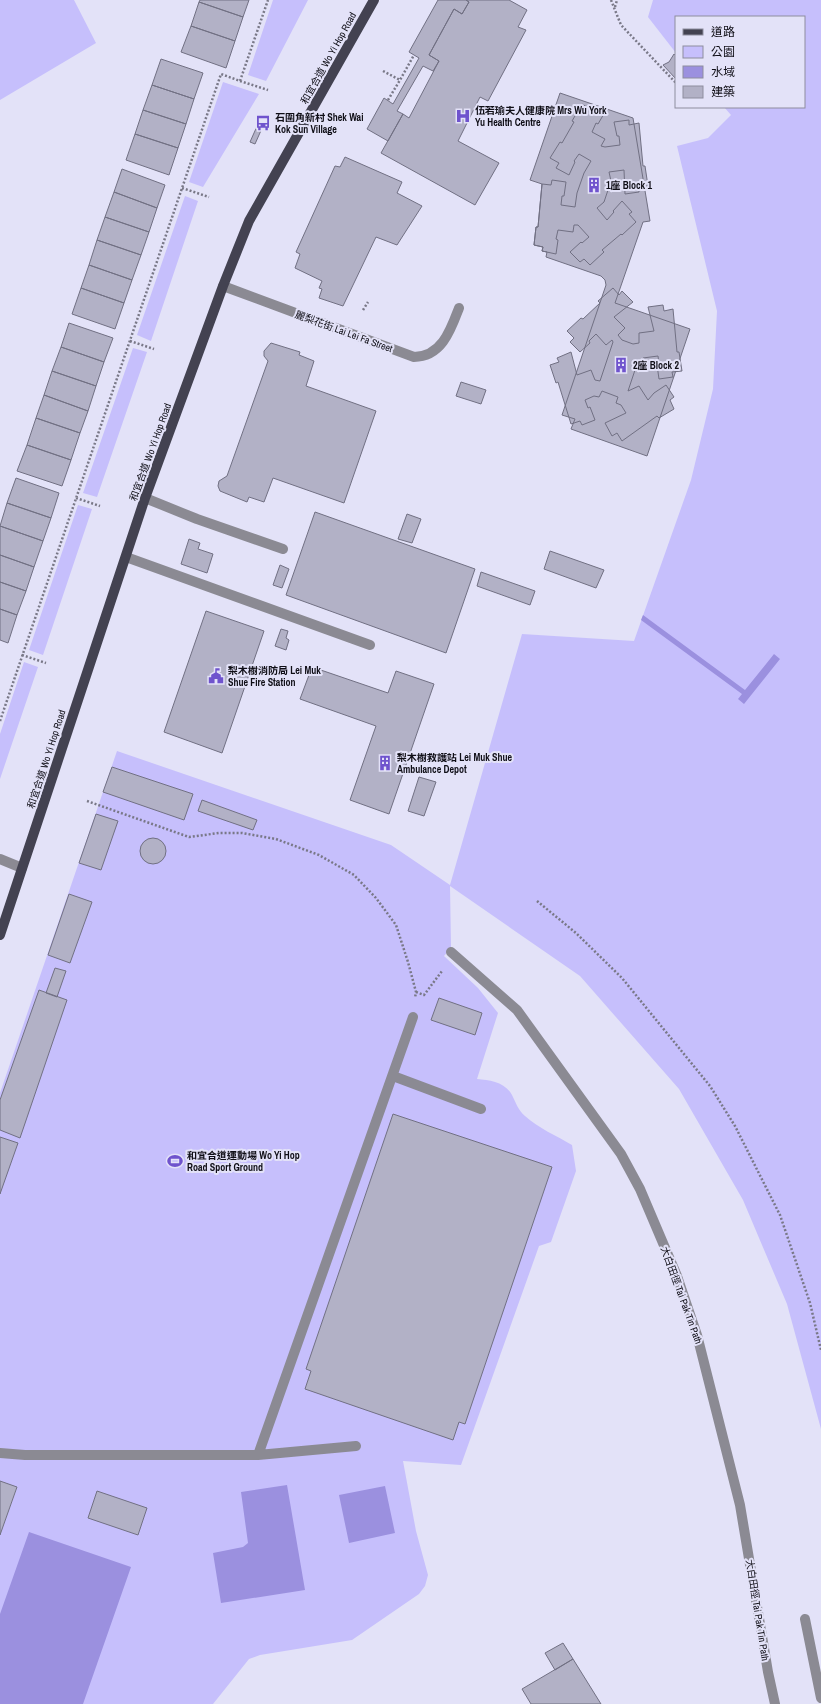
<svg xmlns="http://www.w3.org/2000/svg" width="821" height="1704" viewBox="0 0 821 1704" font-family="'Archivo Narrow','Noto Sans TC',sans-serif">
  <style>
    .green { fill: #c6bffc }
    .water { fill: #9b90df }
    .building { fill: #b2b1c6; stroke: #717083 }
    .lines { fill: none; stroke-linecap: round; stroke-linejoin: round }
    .path { stroke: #797887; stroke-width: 2.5; stroke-dasharray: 2 2; stroke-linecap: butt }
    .minor { stroke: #8b8a93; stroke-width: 10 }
    .major { stroke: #434251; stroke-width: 10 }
    .labels { text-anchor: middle; stroke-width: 4; stroke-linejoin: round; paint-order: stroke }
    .street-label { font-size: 10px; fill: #0f0e16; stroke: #e3e2f8 }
    .poi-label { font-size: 10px; font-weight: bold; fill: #0f0e16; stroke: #e3e2f8; text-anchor: start }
  </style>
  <rect width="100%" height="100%" fill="#e3e2f8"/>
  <!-- green -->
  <path class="green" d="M0,0H74L96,43L0,100Z
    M273,0H308L266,81L248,75Z
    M653,0H821V1429L787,1304L743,1200L679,1089L580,976L450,886L451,948L444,956L478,988L498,1013L477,1079C490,1080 505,1082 512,1095C516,1103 518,1110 525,1116C538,1128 557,1136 572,1145L576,1171L551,1242L539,1246L461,1465L403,1461L416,1531L428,1575L425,1586L419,1594L352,1640L260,1655L249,1659L213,1704H0V1535L17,1488L0,1481V1093L117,751L391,845L450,885L522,634L634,641L691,480L713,389L717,311L677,146L708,138L731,115L724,107H804V17H676V53L648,17Z
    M223,82L259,94L203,187L189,182Z
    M185,196L198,201L151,341L137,335Z
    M133,348L147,352L97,497L83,493Z
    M78,505L92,509L43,655L29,650Z
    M24,662L38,667L0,779V734Z"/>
  <!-- water -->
  <path class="water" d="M643,615L745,690L774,654L780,659L744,704L738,699L742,694L641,620Z
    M287,1485L305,1590L221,1603L213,1553L243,1547L248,1543L241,1492Z
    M385,1486L395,1533L349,1543L339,1495Z
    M29,1532L131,1567L83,1704H0V1614Z"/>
  <!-- building -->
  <path class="building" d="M200,0H249L243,17L199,2Z
    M438,0H466L469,2L462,14L454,9L429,55L439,61L433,71L423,66L397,111L403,114L388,141L367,129L384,98L393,104L419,58L409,52Z
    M466,0H509L527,10L518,27L526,30L488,101L480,97L458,141L499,163L475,205L381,153L403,114L409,118L439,61L429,55L454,9L462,14L469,2Z
    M199,2L243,17L235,41L191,26Z
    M191,26L235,41L226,68L181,52Z
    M674,54L676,56V79L663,65L669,62Z
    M161,59L203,73L194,99L152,85Z
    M152,85L194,99L186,124L143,110Z
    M560,93L633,118L650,221L643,222L615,303L690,329L647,456L571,429L575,419L562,415L606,285L605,280L601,276L546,257L547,252L542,251L543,247L534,245L536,227H538L542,184L530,180Z
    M582,104L590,109L593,105L605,112L598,124L596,123L592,132L605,139L601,146L605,147L620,145L619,136H617L614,122L629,120V125L639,123L643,166H645L648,186L639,187V192L625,194L624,170L609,172L611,181L604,202L597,208L607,220L614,212L613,211L622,201L632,212L629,214L636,222L622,235L621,234L602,250L604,252L590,265L584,259L580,262L570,252L581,242L582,243L589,237L578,225H574L573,232L558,230L556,239L558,240L556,254L542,251L543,247L534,245L536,227H538L542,184L551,185L552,180L566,182L564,196H562L561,205L575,207L577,193L584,173L591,161L579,154L574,161L575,162L569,175L556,168L559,163L550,158L560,142L562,143L574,122L572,121Z
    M143,110L186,124L178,148L135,134Z
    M258,124L263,126L255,144L250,142Z
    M135,134L178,148L169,175L126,160Z
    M345,157L402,182L397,193L422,206L397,245L376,237L343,306L319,298L322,289L319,288L322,281L295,268L300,254L296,252L335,166L340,167Z
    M122,169L165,185L157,208L114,192Z
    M114,192L157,208L149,232L105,217Z
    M105,217L149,232L141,255L97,240Z
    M97,240L141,255L132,280L89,265Z
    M89,265L132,280L124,303L81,288Z
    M81,288L124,303L115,329L72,314Z
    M613,288L619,295L622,291L633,302L614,317L625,328L618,335L622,340L633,344L639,343V333L654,331L648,307L663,305L664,311L673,309L677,352H679L682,371L672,372L673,377L659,379L657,365L659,364L658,356L643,358L641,362L638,361L628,391L639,386L648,400L654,393L666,385L674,397L670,400L674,409L659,418L657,416L622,441L617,433L612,436L605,423L626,413L621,405L616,403L618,397L602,391L599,397L594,396L585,400L588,408L590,407L595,420L582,425L580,421L571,424L558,382L556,383L550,365L559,362L557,358L571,352L577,375L591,370L595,380L600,381L613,342L612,340L606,345L596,334L589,341L590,343L580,352L570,342L574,338L567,331L581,318L583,319L600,303L598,301Z
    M69,323L113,338L104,362L61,347Z
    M271,343L300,352L299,355L314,361L306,386L376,411L344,503L273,478L264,502L249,497L247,502L220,491L218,486L219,481L227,476L268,361L264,356V351Z
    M61,347L104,362L96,386L52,371Z
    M52,371L96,386L88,411L44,395Z
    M461,382L486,390L481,404L456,396Z
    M44,395L88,411L80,433L36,418Z
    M36,418L80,433L71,460L27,445Z
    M27,445L71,460L62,486L17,471Z
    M16,478L59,493L51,518L7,503Z
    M7,503L51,518L43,541L0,526Z
    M315,512L475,569L446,653L286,595Z
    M407,514L421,519L412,543L398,539Z
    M0,526L43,541L34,567L0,555Z
    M189,539L200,543L198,549L213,554L207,573L181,564Z
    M550,551L604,570L596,588L544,569Z
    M0,555L34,567L26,591L0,582Z
    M280,565L289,569L282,588L273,585Z
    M481,572L535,591L530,605L477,586Z
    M0,582L26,591L17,615L0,609Z
    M0,609L17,615L8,643L0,640Z
    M206,611L264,631L222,753L164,732Z
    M281,629L288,631L286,638L289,640L286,650L275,646Z
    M312,667L388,693L396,671L434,684L389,814L350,800L376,726L300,699Z
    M112,767L193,794L184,820L103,792Z
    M419,777L436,782L424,816L408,811Z
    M202,800L257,820L253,830L198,811Z
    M96,814L118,821L101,870L79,863Z
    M140 851a13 13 0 1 1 26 0a13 13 0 1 1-26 0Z
    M69,894L92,902L70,963L48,955Z
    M55,968L66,971L57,997L46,993Z
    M39,990L67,1000L20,1138L0,1130V1100Z
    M439,998L482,1013L475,1035L431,1020Z
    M393,1114L552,1167L465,1424L459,1422L453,1440L305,1389L311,1371L306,1369Z
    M0,1137L18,1143L0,1194Z
    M0,1481L17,1487L0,1535Z
    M97,1491L147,1508L138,1535L88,1518Z
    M563,1643L573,1659L555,1670L545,1653Z
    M573,1659L601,1704H531L522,1689Z"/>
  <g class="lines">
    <!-- path -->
    <path class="path" d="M611,0L621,25L676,83
      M615,7L617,0
      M383,71L400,80L414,55
      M240,81L268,90
      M388,100L400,80
      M182,188L209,197
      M363,310L368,302
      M130,341L154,349
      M76,498L100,506
      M22,655L46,663
      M0,721L221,74L240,81L268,0
      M87,801L189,837L219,833H242L276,839L319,855L354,875L376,898L396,925L408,962L416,992L415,998
      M537,901L576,933L622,978L710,1086L735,1126L780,1215L810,1303L821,1350
      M416,992L424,995L442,971"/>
    <!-- minor -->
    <path class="minor" d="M223,286L414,357C442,357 451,329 459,308
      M145,498L197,519L283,549
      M126,557L370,645
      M0,859L22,868
      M451,952L517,1010L621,1154L640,1189L677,1276L697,1335L740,1505L768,1672L775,1704
      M393,1076L481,1109
      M0,1453L25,1455H258L356,1446
      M258,1455L413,1017
      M805,1619L821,1698"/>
    <!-- major -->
    <path class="major" d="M0,935L145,498L223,286L249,221L374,0"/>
  </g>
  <!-- icons -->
  <defs>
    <g id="hospital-bare" transform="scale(1.2)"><path d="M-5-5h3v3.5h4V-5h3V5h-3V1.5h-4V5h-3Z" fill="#6f53cd" stroke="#e3e2f8" stroke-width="2.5" paint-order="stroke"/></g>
    <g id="bus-bare" transform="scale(1.2)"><path d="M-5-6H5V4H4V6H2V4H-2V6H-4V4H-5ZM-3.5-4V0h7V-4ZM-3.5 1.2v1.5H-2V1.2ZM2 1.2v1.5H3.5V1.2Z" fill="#6f53cd" stroke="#e3e2f8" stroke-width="2.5" paint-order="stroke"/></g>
    <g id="building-bare" transform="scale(1.2)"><path d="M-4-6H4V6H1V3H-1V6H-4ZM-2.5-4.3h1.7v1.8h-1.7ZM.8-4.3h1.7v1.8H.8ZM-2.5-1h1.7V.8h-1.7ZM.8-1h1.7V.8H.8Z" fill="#6f53cd" stroke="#e3e2f8" stroke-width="2.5" paint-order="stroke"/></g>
    <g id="civic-bare" transform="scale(1.2)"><path d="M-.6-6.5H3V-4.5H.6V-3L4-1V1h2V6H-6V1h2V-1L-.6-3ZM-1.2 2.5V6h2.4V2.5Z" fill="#6f53cd" stroke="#e3e2f8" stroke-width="2.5" paint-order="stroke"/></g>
    <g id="stadium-bare" transform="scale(1.2)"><path d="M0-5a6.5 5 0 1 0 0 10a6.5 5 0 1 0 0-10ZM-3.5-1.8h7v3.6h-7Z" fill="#6f53cd" stroke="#e3e2f8" stroke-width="2.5" paint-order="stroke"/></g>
  </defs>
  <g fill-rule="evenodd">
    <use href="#hospital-bare" x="463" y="116"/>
    <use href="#bus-bare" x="263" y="123"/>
    <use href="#building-bare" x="594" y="185"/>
    <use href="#building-bare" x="621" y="365"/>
    <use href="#civic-bare" x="216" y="676"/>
    <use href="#building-bare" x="385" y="763"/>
    <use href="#stadium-bare" x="175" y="1161"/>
  </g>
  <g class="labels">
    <!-- street labels -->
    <g class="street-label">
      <text transform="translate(328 58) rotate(-61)" y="4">和宜合道 Wo Yi Hop Road</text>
      <text transform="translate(344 331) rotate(20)" y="4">麗梨花街 Lai Lei Fa Street</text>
      <text transform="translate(150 452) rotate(-70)" y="4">和宜合道 Wo Yi Hop Road</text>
      <text transform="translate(46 759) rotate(-72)" y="4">和宜合道 Wo Yi Hop Road</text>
      <text transform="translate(682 1295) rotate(70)" y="4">大白田徑 Tai Pak Tin Path</text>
      <text transform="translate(758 1610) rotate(81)" y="4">大白田徑 Tai Pak Tin Path</text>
    </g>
    <!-- poi labels -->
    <g class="poi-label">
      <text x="475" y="114">伍若瑜夫人健康院 Mrs Wu York<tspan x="475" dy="12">Yu Health Centre</tspan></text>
      <text x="275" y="121">石圍角新村 Shek Wai<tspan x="275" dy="12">Kok Sun Village</tspan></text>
      <text x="606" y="189">1座 Block 1</text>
      <text x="633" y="369">2座 Block 2</text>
      <text x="228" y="674">梨木樹消防局 Lei Muk<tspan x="228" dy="12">Shue Fire Station</tspan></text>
      <text x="397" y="761">梨木樹救護站 Lei Muk Shue<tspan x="397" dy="12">Ambulance Depot</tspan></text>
      <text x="187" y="1159">和宜合道運動場 Wo Yi Hop<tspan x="187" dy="12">Road Sport Ground</tspan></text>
    </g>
  </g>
  <!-- legend -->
  <rect x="675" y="16" width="130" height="92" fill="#e3e2f8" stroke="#8e8d9e"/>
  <rect x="683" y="29" width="20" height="6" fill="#434251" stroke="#8e8d9e"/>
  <text x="711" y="36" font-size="12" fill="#0f0e16">道路</text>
  <rect x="683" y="46" width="20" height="12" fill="#c6bffc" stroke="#8e8d9e"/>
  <text x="711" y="56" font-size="12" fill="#0f0e16">公園</text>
  <rect x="683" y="66" width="20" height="12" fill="#9b90df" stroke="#8e8d9e"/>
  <text x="711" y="76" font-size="12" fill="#0f0e16">水域</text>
  <rect x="683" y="86" width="20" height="12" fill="#b2b1c6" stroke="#8e8d9e"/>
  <text x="711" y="96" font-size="12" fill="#0f0e16">建築</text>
</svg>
